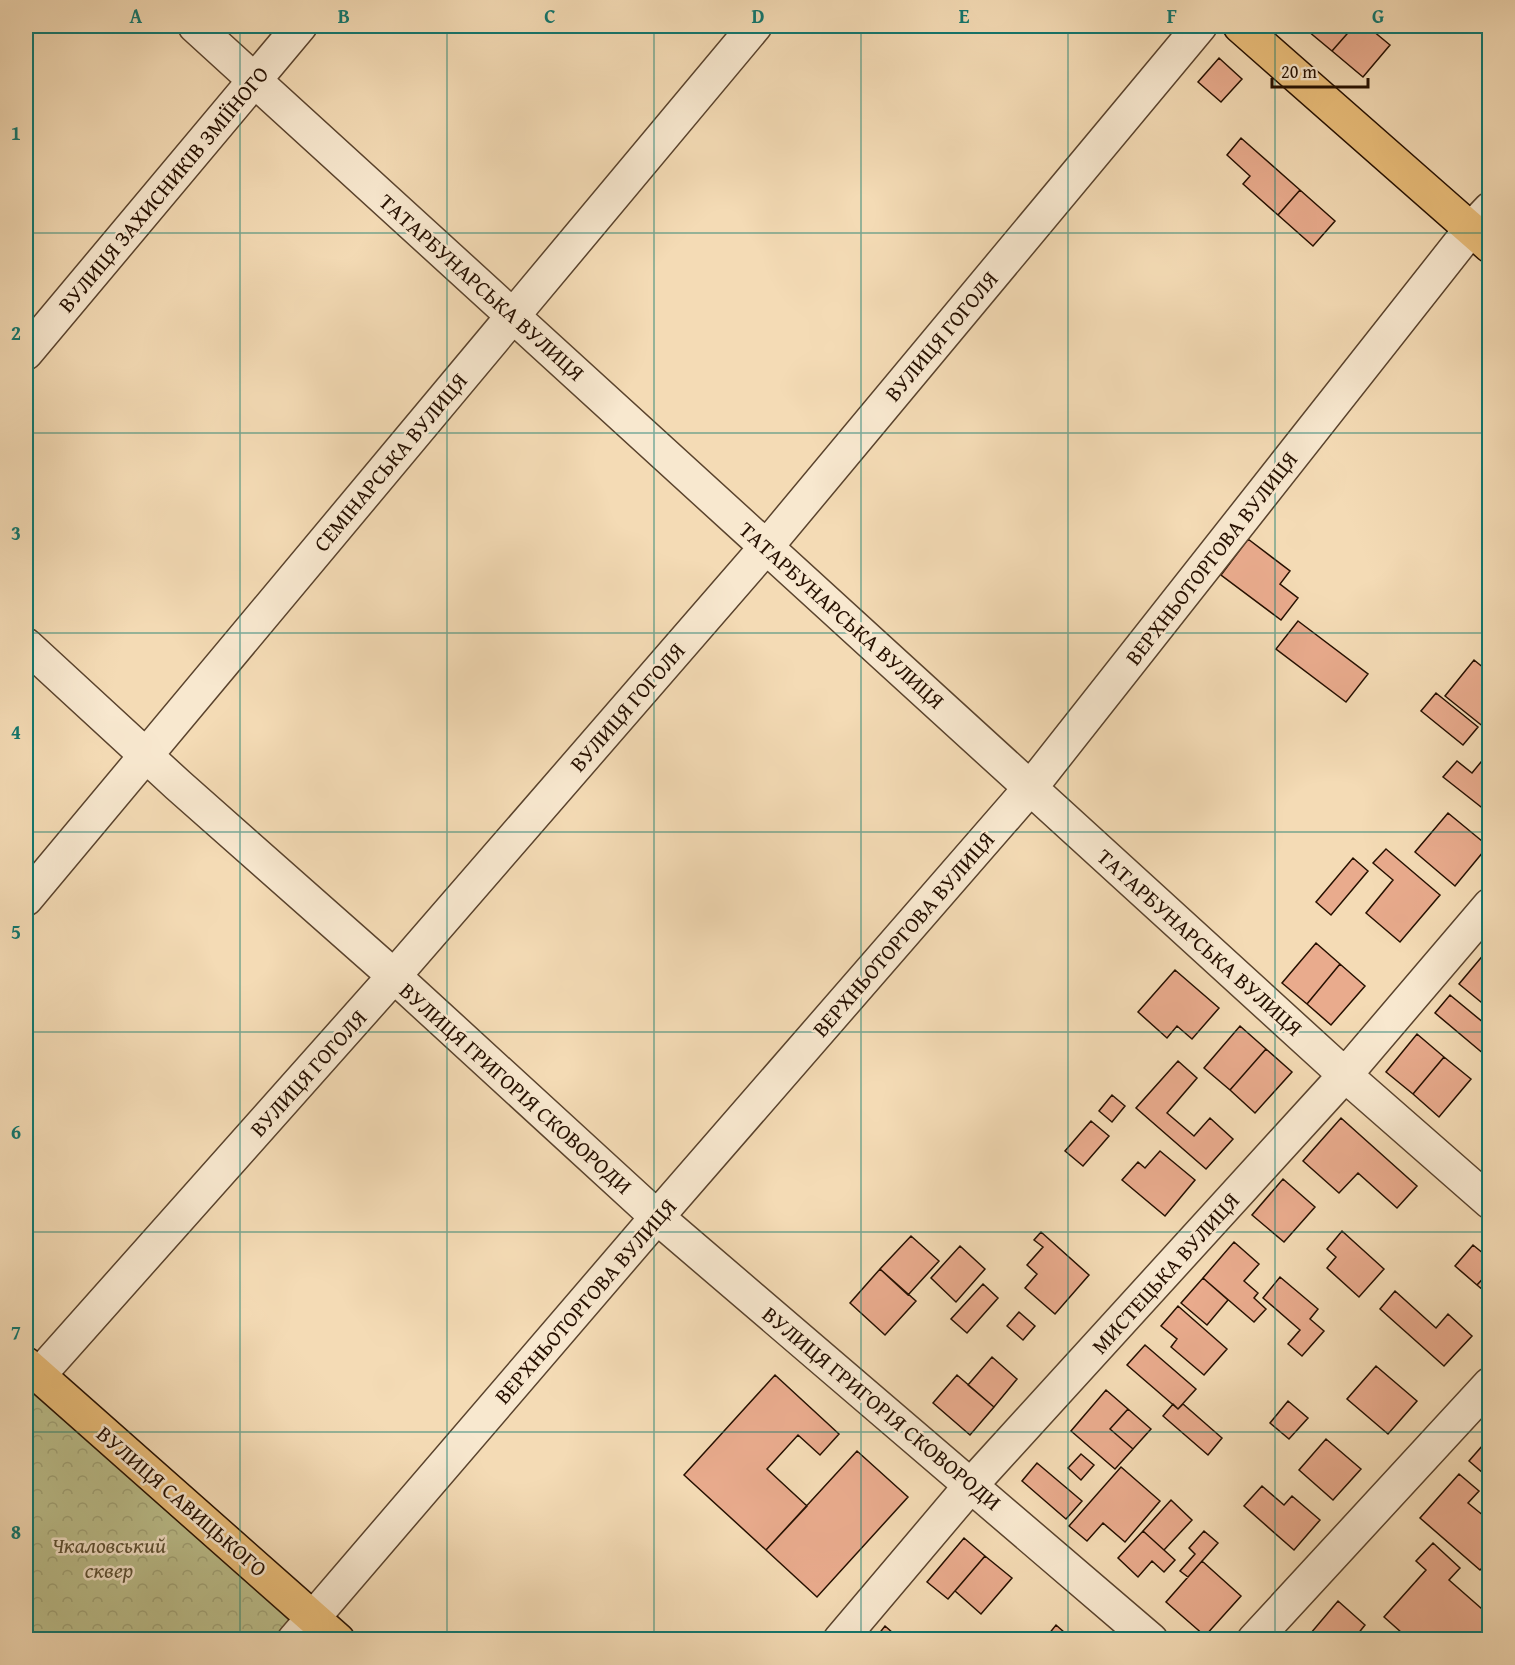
<svg xmlns="http://www.w3.org/2000/svg" width="1515" height="1665" viewBox="0 0 1515 1665" font-family="'Gentium Book Plus',serif">
  <style>
    .forest { fill: url(#forest-crowns); stroke: #716846; stroke-width: 1.5 }
    .building { fill: #e9ab8d; stroke: #261000; stroke-width: 1.5 }
    .lines { fill: none; stroke-linecap: round; stroke-linejoin: round }
    .minor-casing { stroke: #5a432d; stroke-width: 36 }
    .major-casing { stroke: #261000; stroke-width: 36 }
    .minor { stroke: #f8e8cf; stroke-width: 33 }
    .major { stroke: #eabe7a; stroke-width: 33 }
    .grid { fill: none; stroke: #0f766e; stroke-width: 1.5; stroke-opacity: 0.55 }
    .labels { text-anchor: middle; stroke-width: 5; stroke-linejoin: round; paint-order: stroke }
    .street-label { font-size: 22px; fill: #261000; stroke: #f8e8cf }
    .park-label { font-size: 22px; font-style: italic; fill: #5a4e31; stroke: #f8e8cf }
    .neatline { fill: none; stroke: #0f766e; stroke-width: 2 }
    .grid-label { font-size: 20px; text-anchor: middle; font-weight: bold; fill: #0f766e }
  </style>
  <defs>
    <pattern id="forest-crowns" width="20" height="18" patternUnits="userSpaceOnUse" patternTransform="scale(1.5)"><rect width="20" height="18" fill="#bcc08d"/><path d="M2 6a3 3 0 1 1 6 0M12 15a3 3 0 1 1 6 0" fill="none" stroke="#a1a478"/></pattern>
  </defs>
  <rect width="100%" height="100%" fill="#f4dbb5"/>
  <filter id="stains"><feTurbulence type="fractalNoise" baseFrequency=".00333" numOctaves="4"/><feColorMatrix values="0 0 0 0 .2 0 0 0 0 .09 0 0 0 0 .02 0 0 0 .5 -.17"/></filter>
  <radialGradient id="worn" r=".72"><stop offset=".6" stop-color="#630" stop-opacity="0"/><stop offset="1" stop-color="#630" stop-opacity=".3"/></radialGradient>
  <!-- forest -->
  <path class="forest" d="M26,1378L295,1616L286,1639H26Z"/>
  <!-- building -->
  <path class="building" d="M1302,26H1354L1332,51Z
    M1354,26H1367L1390,45L1363,77L1332,51Z
    M1219,58L1242,79L1221,102L1198,82Z
    M1241,138L1300,190L1278,215L1243,184L1250,176L1227,155Z
    M1300,190L1335,221L1313,246L1278,215Z
    M1248,539L1290,571L1280,584L1298,598L1281,620L1221,575Z
    M1298,621L1368,674L1346,702L1276,649Z
    M1474,660L1490,673V732L1445,696Z
    M1436,693L1478,727L1463,745L1421,711Z
    M1490,751V814L1443,777L1457,761L1472,773Z
    M1448,813L1488,846L1455,886L1415,852Z
    M1386,849L1440,895L1400,942L1366,913L1393,880L1373,863Z
    M1353,858L1368,871L1331,915L1316,902Z
    M1316,943L1340,964L1307,1004L1282,983Z
    M1490,947V1003L1487,1007L1459,984Z
    M1340,964L1365,986L1331,1025L1307,1004Z
    M1175,970L1219,1008L1192,1039L1177,1026L1167,1038L1138,1012Z
    M1450,995L1490,1028V1049L1485,1055L1435,1013Z
    M1240,1026L1266,1049L1230,1090L1204,1068Z
    M1417,1034L1444,1057L1413,1094L1386,1072Z
    M1266,1049L1292,1072L1255,1113L1230,1090Z
    M1444,1057L1471,1079L1439,1117L1413,1094Z
    M1178,1061L1197,1078L1167,1113L1194,1136L1210,1118L1233,1139L1206,1169L1136,1108Z
    M1112,1095L1125,1106L1112,1122L1099,1111Z
    M1341,1118L1417,1186L1397,1208L1358,1173L1339,1193L1303,1161Z
    M1091,1121L1109,1136L1083,1166L1065,1151Z
    M1160,1151L1195,1180L1165,1216L1122,1180L1138,1162L1145,1168Z
    M1283,1179L1315,1207L1284,1242L1252,1215Z
    M1342,1231L1384,1269L1359,1297L1327,1268L1336,1257L1327,1249Z
    M1041,1232L1089,1275L1055,1314L1025,1288L1037,1274L1027,1265L1043,1247L1034,1240Z
    M911,1236L939,1261L908,1295L880,1269Z
    M1234,1242L1259,1264L1244,1281L1258,1293L1254,1298L1266,1309L1254,1322L1203,1278Z
    M1473,1245L1490,1259V1271L1477,1285L1455,1266Z
    M960,1246L985,1269L956,1302L931,1278Z
    M880,1269L916,1301L885,1335L850,1303Z
    M1490,1271V1296L1477,1285Z
    M1280,1277L1318,1309L1310,1319L1324,1331L1302,1356L1288,1344L1300,1330L1263,1298Z
    M1203,1278L1228,1300L1207,1325L1181,1303Z
    M983,1284L998,1298L967,1333L951,1319Z
    M1395,1291L1436,1328L1448,1314L1472,1336L1444,1366L1380,1309Z
    M1178,1306L1227,1349L1204,1375L1171,1347L1177,1339L1161,1326Z
    M1019,1312L1035,1326L1023,1340L1007,1326Z
    M1145,1345L1196,1389L1178,1409L1127,1365Z
    M992,1357L1017,1379L994,1407L968,1385Z
    M1376,1366L1417,1401L1388,1434L1347,1399Z
    M775,1375L839,1434L820,1455L798,1435L767,1469L807,1506L766,1550L684,1475Z
    M957,1375L994,1407L970,1435L933,1403Z
    M1106,1390L1128,1409L1110,1429L1133,1449L1115,1469L1071,1431Z
    M1288,1401L1308,1418L1289,1439L1270,1423Z
    M1173,1404L1178,1409L1183,1404L1222,1438L1208,1455L1163,1416Z
    M1128,1409L1151,1429L1133,1449L1110,1429Z
    M1490,1437V1479L1469,1461Z
    M1326,1439L1361,1469L1333,1500L1299,1470Z
    M857,1451L908,1497L817,1597L766,1550Z
    M1081,1454L1094,1465L1081,1480L1068,1468Z
    M1037,1463L1082,1501L1066,1519L1022,1481Z
    M1121,1467L1160,1501L1125,1542L1103,1523L1087,1541L1069,1526Z
    M1459,1474L1479,1491L1468,1503L1490,1521V1560L1480,1570L1420,1518Z
    M1262,1486L1284,1505L1292,1496L1320,1520L1294,1550L1244,1506Z
    M1171,1500L1192,1520L1164,1550L1143,1531Z
    M1143,1531L1175,1560L1164,1572L1152,1561L1138,1577L1118,1558Z
    M1204,1531L1218,1543L1188,1577L1180,1571L1195,1554L1189,1548Z
    M964,1538L985,1556L948,1599L927,1582Z
    M1433,1543L1460,1568L1449,1580L1490,1616V1627L1478,1640H1410L1384,1617L1426,1570L1416,1561Z
    M985,1556L1012,1578L981,1614L955,1591Z
    M1202,1561L1241,1596L1205,1636L1166,1602Z
    M1338,1601L1365,1625L1353,1640H1305Z
    M1056,1625L1073,1640H1044Z
    M885,1626L901,1640H874Z"/>
  <g class="lines">
    <!-- minor casing -->
    <g class="minor-casing">
      <path id="minor" d="M195,26L1345,1075L1490,1202
        M26,353L300,26
        M26,645L178,785L394,976L657,1217L1151,1640
        M26,899L755,26
        M39,1375L394,976L767,546L1200,26
        M294,1640L657,1217L1031,787L1471,229L1490,209
        M840,1640L972,1484L1345,1075L1490,905
        M1254,1640L1490,1384"/>
    </g>
    <!-- major casing -->
    <g class="major-casing">
      <path id="major" d="M1240,26L1490,246
        M26,1364L338,1640"/>
    </g>
    <!-- minor -->
    <use href="#minor" class="minor"/>
    <!-- major -->
    <use href="#major" class="major"/>
  </g>
  <!-- grid -->
  <path class="grid" d="M240,26V1640M447,26V1640M654,26V1640M861,26V1640M1068,26V1640M1275,26V1640M26,233H1490M26,433H1490M26,633H1490M26,832H1490M26,1032H1490M26,1232H1490M26,1432H1490"/>
  <g class="labels">
    <!-- street labels -->
    <g class="street-label">
      <text transform="translate(163 189) rotate(-50)" y="8">ВУЛИЦЯ ЗАХИСНИКІВ ЗМІЇНОГО</text>
      <text transform="translate(482 287) rotate(42)" y="8">ТАТАРБУНАРСЬКА ВУЛИЦЯ</text>
      <text transform="translate(941 336) rotate(-50)" y="8">ВУЛИЦЯ ГОГОЛЯ</text>
      <text transform="translate(390 462) rotate(-50)" y="8">СЕМІНАРСЬКА ВУЛИЦЯ</text>
      <text transform="translate(1211 558) rotate(-52)" y="8">ВЕРХНЬОТОРГОВА ВУЛИЦЯ</text>
      <text transform="translate(842 615) rotate(42)" y="8">ТАТАРБУНАРСЬКА ВУЛИЦЯ</text>
      <text transform="translate(627 707) rotate(-49)" y="8">ВУЛИЦЯ ГОГОЛЯ</text>
      <text transform="translate(903 934) rotate(-49)" y="8">ВЕРХНЬОТОРГОВА ВУЛИЦЯ</text>
      <text transform="translate(1200 942) rotate(42)" y="8">ТАТАРБУНАРСЬКА ВУЛИЦЯ</text>
      <text transform="translate(308 1073) rotate(-48)" y="8">ВУЛИЦЯ ГОГОЛЯ</text>
      <text transform="translate(516 1088) rotate(42)" y="8">ВУЛИЦЯ ГРИГОРІЯ СКОВОРОДИ</text>
      <text transform="translate(1165 1273) rotate(-48)" y="8">МИСТЕЦЬКА ВУЛИЦЯ</text>
      <text transform="translate(585 1301) rotate(-49)" y="8">ВЕРХНЬОТОРГОВА ВУЛИЦЯ</text>
      <text transform="translate(882 1408) rotate(40)" y="8">ВУЛИЦЯ ГРИГОРІЯ СКОВОРОДИ</text>
      <text transform="translate(182 1501) rotate(41)" y="8">ВУЛИЦЯ САВИЦЬКОГО</text>
    </g>
    <!-- park labels -->
    <g class="park-label">
      <text x="109" y="1553">Чкаловський<tspan x="109" dy="25">сквер</tspan></text>
    </g>
  </g>
  <!-- margin -->
  <rect width="1515" height="1665" fill="none" stroke="#f4dbb5" stroke-width="66"/>
  <!-- scale -->
  <path d="M1272 78v9h96v-9" fill="none" stroke="#261000" stroke-width="3"/>
  <text x="1281" y="78" font-size="18" fill="#261000" stroke="#f8e8cf" stroke-width="4.5" paint-order="stroke">20 m</text>
  <rect x="33" y="33" width="1449" height="1599" class="neatline"/>
  <g class="grid-label">
    <text x="136" y="23">A</text>
    <text x="344" y="23">B</text>
    <text x="550" y="23">C</text>
    <text x="758" y="23">D</text>
    <text x="964" y="23">E</text>
    <text x="1172" y="23">F</text>
    <text x="1378" y="23">G</text>
    <text x="16" y="140">1</text>
    <text x="16" y="340">2</text>
    <text x="16" y="540">3</text>
    <text x="16" y="739">4</text>
    <text x="16" y="939">5</text>
    <text x="16" y="1139">6</text>
    <text x="16" y="1339">7</text>
    <text x="16" y="1539">8</text>
  </g>
  <rect width="100%" height="100%" filter="url(#stains)"/>
  <rect width="100%" height="100%" fill="url(#worn)"/>
</svg>
